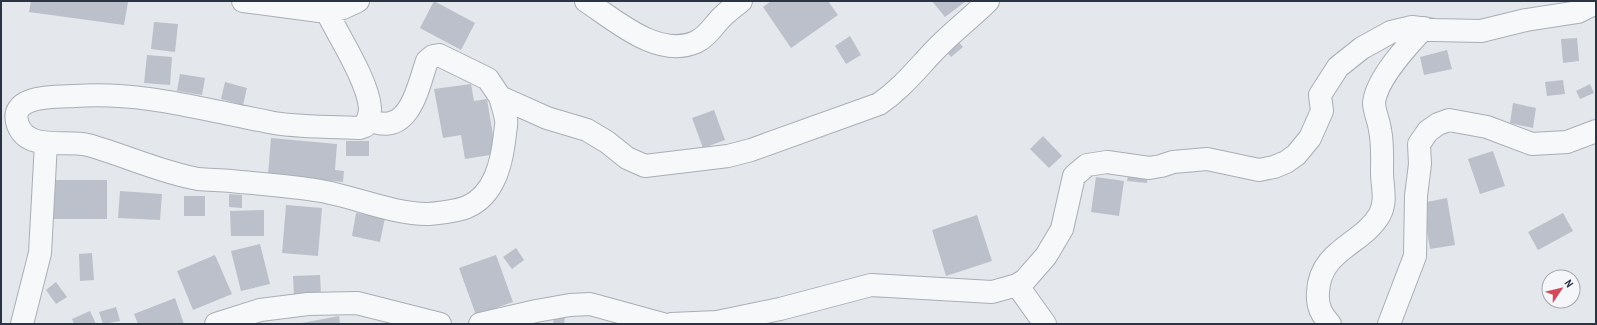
<svg xmlns="http://www.w3.org/2000/svg" width="1597" height="325" viewBox="0 0 1597 325" font-family="'Archivo Narrow',sans-serif">
  <style>
    .building { fill: #bbc0ca }
    .lines { fill: none; stroke-linecap: round; stroke-linejoin: round }
    .minor-casing { stroke: #a9aeb7; stroke-width: 24 }
    .minor { stroke: #f7f8fa; stroke-width: 22 }
  </style>
  <rect width="100%" height="100%" fill="#e4e7ec"/>
  <!-- building -->
  <path class="building" d="M31,1H123L128,2L124,25L29,12Z
    M434,1L475,23L461,50L420,28Z
    M771,1H828L838,15L791,48L763,7Z
    M932,1H966L945,17Z
    M154,22L178,24L175,52L151,49Z
    M850,36L861,55L846,64L835,46Z
    M1577,38L1579,61L1563,63L1561,39Z
    M957,40L963,47L951,57L945,50Z
    M1447,50L1452,69L1424,75L1420,57Z
    M147,55L172,57L170,85L144,83Z
    M180,74L205,78L202,95L177,91Z
    M1563,80L1565,94L1547,96L1545,82Z
    M225,82L247,88L243,105L221,99Z
    M471,84L474,101L487,99L496,154L465,159L461,135L443,138L434,89Z
    M1590,84L1594,93L1580,99L1576,91Z
    M1513,103L1536,108L1533,128L1510,123Z
    M714,110L725,140L703,148L692,118Z
    M1043,136L1062,156L1049,168L1030,149Z
    M271,138L337,144L335,170L344,171L343,182L268,175Z
    M346,141H369V156H346Z
    M1493,151L1505,186L1480,194L1468,159Z
    M1129,171L1148,173L1147,183L1127,181Z
    M1096,177L1124,181L1119,216L1091,212Z
    M53,180H107V219H53Z
    M120,191L162,194L160,220L118,218Z
    M229,194L242,195V208L229,207Z
    M184,196H205V216H184Z
    M1447,198L1455,245L1430,249L1422,203Z
    M286,205L322,208L318,256L282,253Z
    M264,210V236H231L230,211Z
    M356,213L385,218L380,242L352,236Z
    M1563,213L1573,231L1538,250L1528,232Z
    M977,215L992,261L946,276L932,230Z
    M260,244L270,284L241,291L231,251Z
    M516,248L524,260L512,269L503,257Z
    M92,253L94,280L80,281L79,254Z
    M215,255L232,294L193,310L177,271Z
    M496,255L513,302L476,315L459,268Z
    M320,275L321,294L294,296L293,276Z
    M56,282L67,297L56,304L46,290Z
    M175,298L184,324H138L134,314Z
    M116,307L120,321L103,324L99,312Z
    M90,311L96,324H74L72,319Z
    M339,316L340,324H302V323Z
    M554,316L565,317L564,324H553Z"/>
  <g class="lines">
    <!-- minor casing -->
    <g class="minor-casing">
      <path id="minor" d="M243,1L327,12L343,8L358,1
        M586,1C615,20 658,59 696,42C707,37 714,25 722,17C728,11 735,6 741,1
        M327,12C339,37 368,81 370,108C370,114 368,120 365,126L359,128C330,126 298,128 269,122C204,110 142,91 75,96C57,97 7,94 18,125C28,152 67,139 88,145C124,155 160,172 198,179C209,180 220,180 231,181C261,184 292,186 321,191C355,197 396,215 429,214C440,213 457,211 467,207C495,195 502,162 505,134C505,130 507,125 506,120C505,113 502,104 500,97
        M369,115L374,122C411,133 418,86 427,61L433,56L439,55L488,79L500,97L547,118L587,130L607,142L627,158L645,166L728,156L751,150L879,104C901,89 916,70 934,51C951,33 971,18 988,1
        M1017,285L1045,324
        M22,324L40,253L46,143
        M216,324L260,310L308,304L357,303L440,324
        M480,324L536,311L570,305L590,304L663,324
        M672,324L717,322L780,309L871,285L992,292L1017,285L1025,280L1046,256L1062,229L1074,176L1087,165L1107,162L1149,168L1161,166L1173,162L1207,159L1259,170L1274,167L1286,162L1296,155L1310,138L1322,111L1320,95L1338,67L1362,48L1391,32L1412,27L1434,30L1481,31L1526,20L1578,12L1596,3
        M1330,324C1321,314 1317,306 1318,292C1320,249 1363,245 1380,214C1387,200 1382,186 1382,172C1382,157 1383,144 1380,130C1379,121 1374,111 1374,103C1376,79 1408,45 1424,28
        M1389,324L1415,256L1416,196L1420,164L1419,144L1428,131L1438,124L1449,120L1487,127L1532,144L1567,142L1596,131"/>
    </g>
    <!-- minor -->
    <use href="#minor" class="minor"/>
  </g>
  <!-- border -->
  <rect width="1597" height="325" fill="none" stroke="#2b3445" stroke-width="4"/>
  <!-- north arrow -->
  <g transform="translate(1561 289) rotate(55)"><circle r="19" fill="#f4f6f9" stroke="#a4a8b1"/>
  <path d="M0-3L7 15L0 10L-7 15Z" fill="#d1495b"/>
  <text y="-6" font-size="11" font-weight="bold" text-anchor="middle" fill="#2b3445">N</text>
  </g>
</svg>
